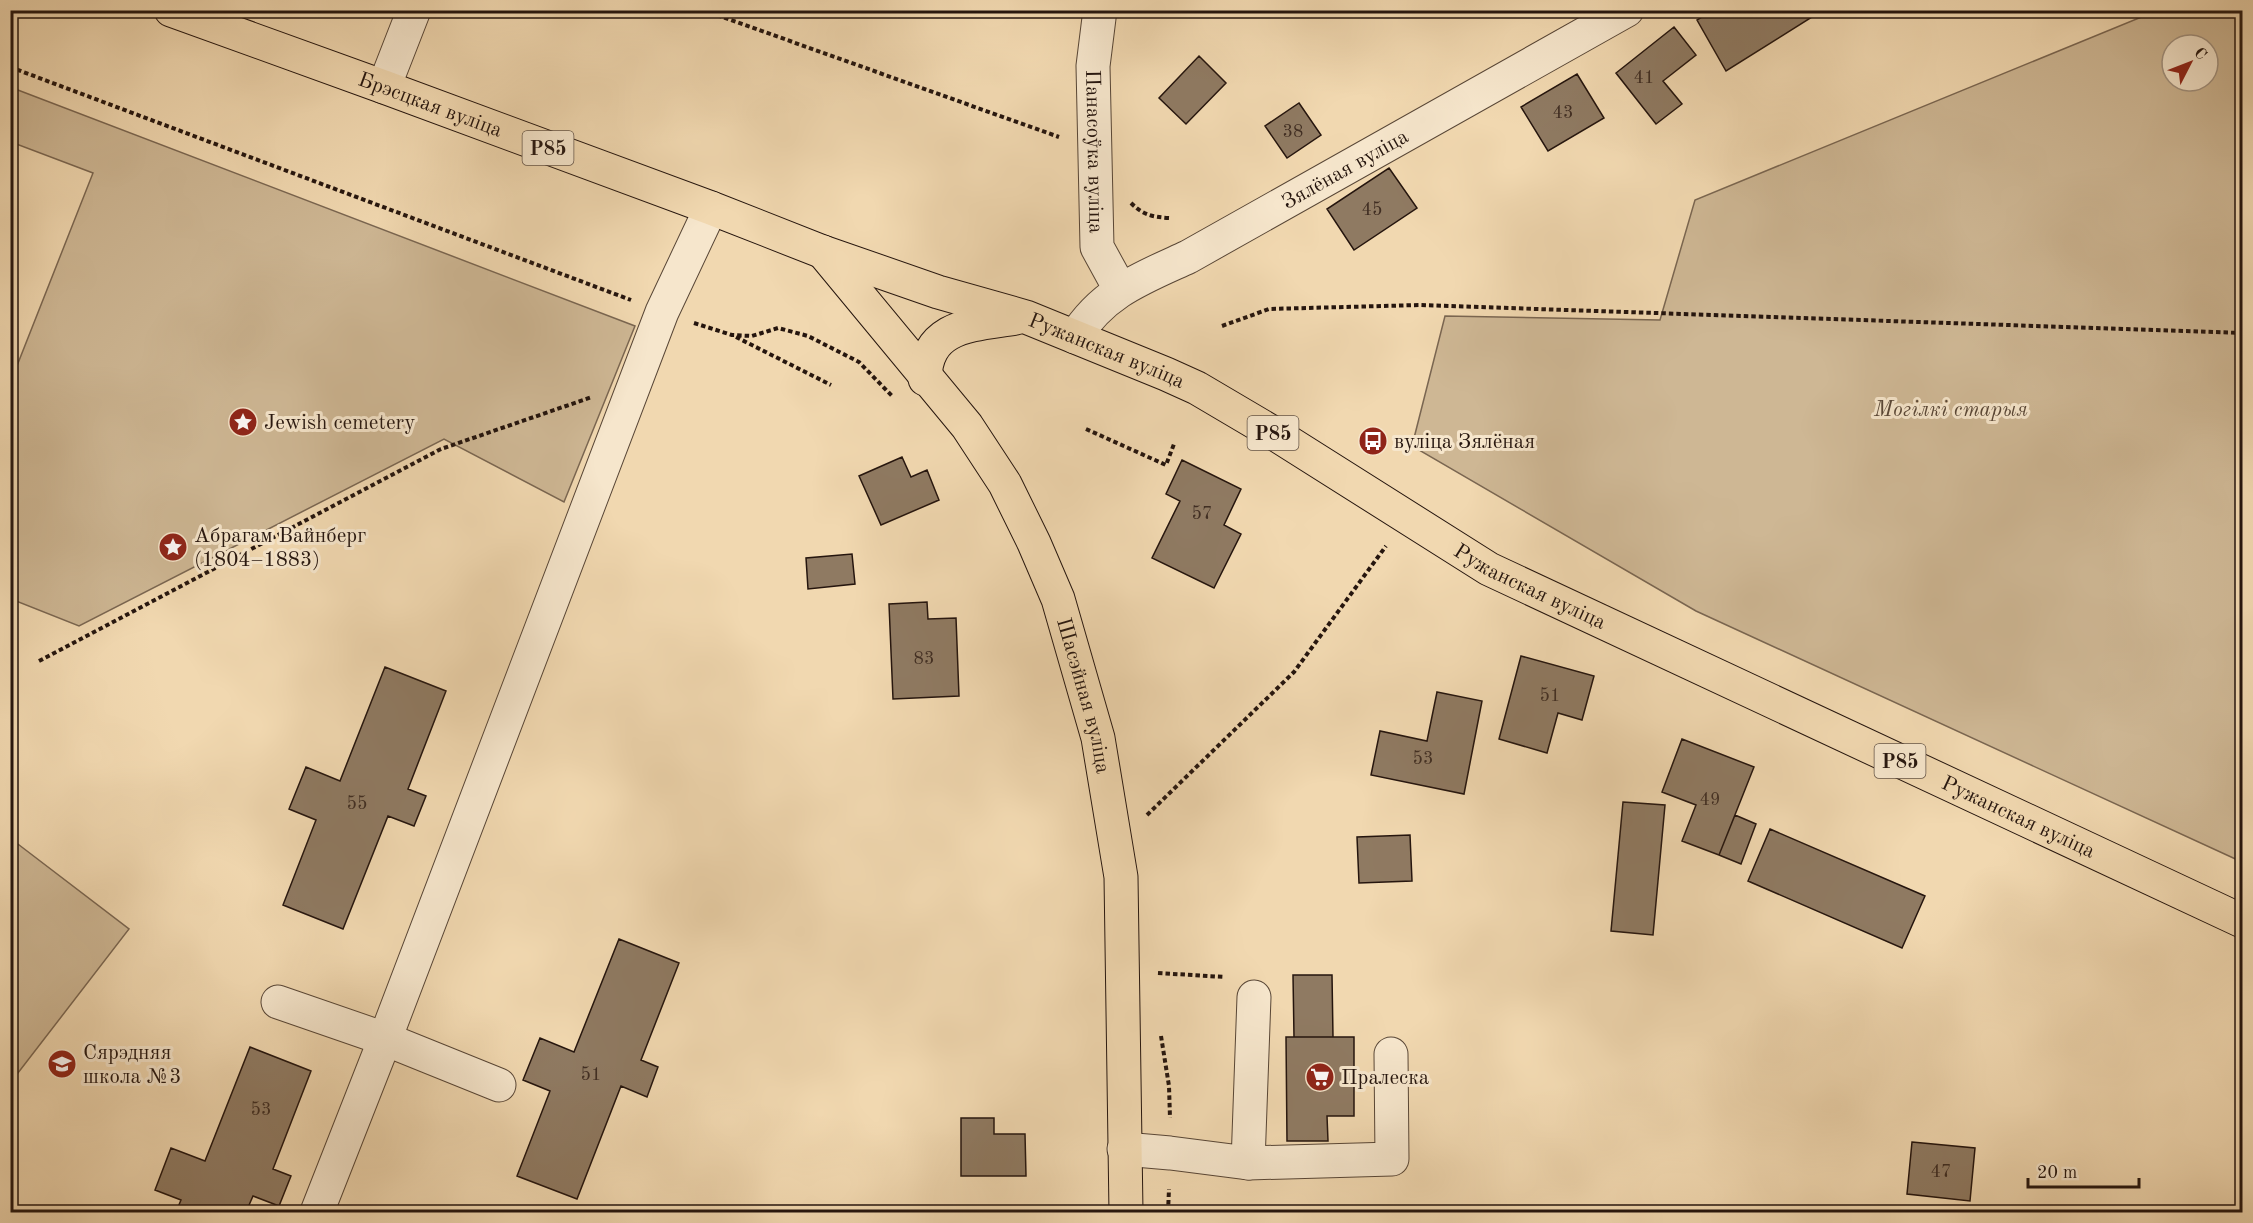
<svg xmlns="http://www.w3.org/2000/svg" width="2253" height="1223" viewBox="0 0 2253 1223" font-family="'Old Standard TT',serif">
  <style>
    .green { fill: #ceb794; stroke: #7a6651; stroke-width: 1.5; fill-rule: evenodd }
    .building { fill: #8f7a62; stroke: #25150e; stroke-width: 1.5 }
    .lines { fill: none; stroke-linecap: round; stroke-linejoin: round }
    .minor-casing { stroke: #584636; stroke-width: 35 }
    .major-casing { stroke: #25150e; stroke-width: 35 }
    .path { stroke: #25150e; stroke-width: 4; stroke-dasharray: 4.5 3; stroke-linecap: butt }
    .minor { stroke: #f6e6cc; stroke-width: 33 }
    .major { stroke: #f1d8b0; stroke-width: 33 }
    .labels { text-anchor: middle; stroke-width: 6; stroke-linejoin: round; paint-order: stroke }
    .number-label { font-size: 18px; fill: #402e23 }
    .shield { fill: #f6e6cc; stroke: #645447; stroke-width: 1.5 }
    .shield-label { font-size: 20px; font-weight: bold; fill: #25150e }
    .street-label { font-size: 21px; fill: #25150e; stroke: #f6e6cc }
    .park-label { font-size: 21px; font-style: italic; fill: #584636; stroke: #f6e6cc }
    .poi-label { font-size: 21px; fill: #25150e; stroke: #f6e6cc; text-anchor: start }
  </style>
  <rect width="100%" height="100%" fill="#f1d8b0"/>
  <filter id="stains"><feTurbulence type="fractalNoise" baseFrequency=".00333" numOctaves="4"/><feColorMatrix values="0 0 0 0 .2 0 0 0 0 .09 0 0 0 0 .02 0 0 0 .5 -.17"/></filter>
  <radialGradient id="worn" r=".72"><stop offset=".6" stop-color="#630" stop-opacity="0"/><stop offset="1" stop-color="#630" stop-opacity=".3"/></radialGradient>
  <!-- green -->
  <path class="green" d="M2156,11H2242V862L1696,611L1412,446L1445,316L1660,320L1695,200ZM2172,45H2208V81H2172Z
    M10,87L635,326L564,502L444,439L79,626L11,599V381L93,173L11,142Z
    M10,838L129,929L11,1082H10Z"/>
  <!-- building -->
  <path class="building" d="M945,10H962L960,16Z
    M1713,10H1819L1820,12L1726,71L1697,20Z
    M1674,27L1696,55L1663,81L1682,104L1656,124L1616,73Z
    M1199,56L1226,83L1186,124L1159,98Z
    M1577,74L1604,118L1548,151L1521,107Z
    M1299,103L1321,135L1287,158L1265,126Z
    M1389,168L1417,208L1354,250L1327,209Z
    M902,457L911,477L927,470L939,500L881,525L859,476Z
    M1182,460L1241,489L1224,525L1241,534L1214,588L1152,558L1180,501L1166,494Z
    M852,554L855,584L808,589L806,558Z
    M927,602L928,619L956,618L959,696L893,699L889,604Z
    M1521,656L1594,676L1582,720L1558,713L1547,753L1499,739Z
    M385,667L446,691L408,789L426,796L414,826L388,816L343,929L283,905L316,820L289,809L306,767L340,781Z
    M1437,692L1482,701L1464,794L1371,775L1380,731L1427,741Z
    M1682,739L1754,767L1719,855L1682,841L1696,805L1662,792Z
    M1623,802L1665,805L1653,935L1611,931Z
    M1735,815L1756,824L1741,864L1719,855Z
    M1770,829L1925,896L1902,948L1748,881Z
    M1410,835L1412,881L1359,883L1357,837Z
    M619,939L679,963L641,1060L658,1067L647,1097L621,1086L577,1199L517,1176L550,1091L523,1080L540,1038L574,1052Z
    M1293,975H1332L1333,1037H1294Z
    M1286,1037H1354V1116H1327L1328,1141H1287Z
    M250,1047L311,1071L273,1169L291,1176L279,1206L253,1196L246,1212H176L181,1200L155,1190L171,1148L205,1161Z
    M961,1118H994V1134H1025L1026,1176H961Z
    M1912,1142L1975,1148L1970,1201L1907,1194Z"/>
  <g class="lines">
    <!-- minor casing -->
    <g class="minor-casing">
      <g id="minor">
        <path id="s1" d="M1100,10L1093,66L1097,247L1120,289"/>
        <path d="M384,87L414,10"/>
        <path id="s2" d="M1075,337C1103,292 1142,278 1188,257L1627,10"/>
        <path d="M278,1002L385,1039L499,1085"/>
        <path d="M1124,1149L1170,1153L1248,1163L1254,997"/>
        <path d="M1248,1163L1392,1159L1391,1054"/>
        <path d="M317,1212L385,1039L662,312L711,208"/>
      </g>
    </g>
    <!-- major casing -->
    <g class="major-casing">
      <g id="major">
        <path id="s3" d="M171,10L384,87L711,208L823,252L938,292L1026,317L1166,374L1197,388L1280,437L1489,569L2242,921"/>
        <path id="s4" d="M823,252L967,426L1005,484L1034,543L1058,599L1098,738L1121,877L1126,1212"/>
        <path d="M925,379C926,324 974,325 1016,318"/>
      </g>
    </g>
    <!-- path -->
    <path class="path" d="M703,10L1059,137
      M10,67L631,300
      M1131,203C1143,215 1153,217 1169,218
      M694,323L732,335L752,336L778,328L808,336L859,362L893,397
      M1222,326L1269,309L1420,305L2242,333
      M736,337L831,385
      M1086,429L1166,465L1174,444
      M39,661L441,449L592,397
      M1147,815L1294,672L1386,546
      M1158,973L1225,977
      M1161,1036L1169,1086L1170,1118
      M1168,1212L1169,1189"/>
    <!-- minor -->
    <use href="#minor" class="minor"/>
    <!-- major -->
    <use href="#major" class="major"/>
  </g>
  <!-- icons -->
  <defs>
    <g id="sight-disc" transform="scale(1.5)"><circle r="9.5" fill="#8f2418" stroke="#f6e6cc"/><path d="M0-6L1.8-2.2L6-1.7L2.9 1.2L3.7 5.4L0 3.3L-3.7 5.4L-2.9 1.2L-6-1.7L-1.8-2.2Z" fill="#fff"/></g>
    <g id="bus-disc" transform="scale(1.5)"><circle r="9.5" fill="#8f2418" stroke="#f6e6cc"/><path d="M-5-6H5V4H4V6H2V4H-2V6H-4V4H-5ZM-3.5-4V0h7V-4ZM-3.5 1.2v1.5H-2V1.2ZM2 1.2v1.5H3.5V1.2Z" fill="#fff"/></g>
    <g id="school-disc" transform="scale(1.5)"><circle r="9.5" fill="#8f2418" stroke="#f6e6cc"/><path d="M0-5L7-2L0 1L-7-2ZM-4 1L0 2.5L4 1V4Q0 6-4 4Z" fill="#fff"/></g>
    <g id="supermarket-disc" transform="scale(1.5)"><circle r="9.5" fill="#8f2418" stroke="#f6e6cc"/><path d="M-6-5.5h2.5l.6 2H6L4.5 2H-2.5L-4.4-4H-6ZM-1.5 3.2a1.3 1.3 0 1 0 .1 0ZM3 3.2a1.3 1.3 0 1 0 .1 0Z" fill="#fff"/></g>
  </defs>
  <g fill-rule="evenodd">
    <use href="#sight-disc" x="243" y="422"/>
    <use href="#bus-disc" x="1373" y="441"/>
    <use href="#sight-disc" x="173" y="547"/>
    <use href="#school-disc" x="62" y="1064"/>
    <use href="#supermarket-disc" x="1320" y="1077"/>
  </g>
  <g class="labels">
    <!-- number labels -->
    <g class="number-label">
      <text x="1644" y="83">41</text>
      <text x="1563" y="118">43</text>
      <text x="1293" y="137">38</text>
      <text x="1372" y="215">45</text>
      <text x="1202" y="519">57</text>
      <text x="924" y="664">83</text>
      <text x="1550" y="701">51</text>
      <text x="1423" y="764">53</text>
      <text x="1710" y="805">49</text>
      <text x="357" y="809">55</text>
      <text x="591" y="1080">51</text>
      <text x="261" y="1115">53</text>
      <text x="1941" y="1177">47</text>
    </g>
    <!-- shield labels -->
    <g class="shield">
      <rect x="522.5" y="131" width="51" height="34" rx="4.5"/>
      <rect x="1247.5" y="416" width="51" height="34" rx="4.5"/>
      <rect x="1874.5" y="744" width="51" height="34" rx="4.5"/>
    </g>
    <g class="shield-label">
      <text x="548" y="155">Р85</text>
      <text x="1273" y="440">Р85</text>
      <text x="1900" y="768">Р85</text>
    </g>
    <!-- street labels -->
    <g class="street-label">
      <text dy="7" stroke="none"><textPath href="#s3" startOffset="276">Брэсцкая вуліца</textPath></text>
      <text dy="7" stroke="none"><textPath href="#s1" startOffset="142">Панасоўка вуліца</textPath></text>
      <text dy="7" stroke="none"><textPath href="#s2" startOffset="321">Зялёная вуліца</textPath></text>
      <text dy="7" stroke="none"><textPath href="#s3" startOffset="996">Ружанская вуліца</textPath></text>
      <text dy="7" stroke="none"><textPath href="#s3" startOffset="1482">Ружанская вуліца</textPath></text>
      <text dy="7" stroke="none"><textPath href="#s4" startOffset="522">Шасэйная вуліца</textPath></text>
      <text dy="7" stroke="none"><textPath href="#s3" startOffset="2022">Ружанская вуліца</textPath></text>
    </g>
    <!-- park labels -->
    <g class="park-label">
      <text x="1951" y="416">Могілкі старыя</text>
    </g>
    <!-- poi labels -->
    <g class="poi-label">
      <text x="264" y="429">Jewish cemetery</text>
      <text x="1394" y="448">вуліца Зялёная</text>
      <text x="194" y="542">Абрагам Вайнберг<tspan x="194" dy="24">(1804–1883)</tspan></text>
      <text x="83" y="1059">Сярэдняя<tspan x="83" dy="24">школа №3</tspan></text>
      <text x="1341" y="1084">Пралеска</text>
    </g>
  </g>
  <!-- margin -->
  <rect width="2253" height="1223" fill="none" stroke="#f1d8b0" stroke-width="36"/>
  <rect x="12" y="12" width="2229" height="1199" fill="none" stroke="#25150e" stroke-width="3"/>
  <rect x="18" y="18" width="2217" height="1187" fill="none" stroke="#25150e" stroke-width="1.5"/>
  <!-- north arrow -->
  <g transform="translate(2190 63) rotate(48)"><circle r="28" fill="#f6e6cc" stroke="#a29280" stroke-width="1.5"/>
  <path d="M0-4.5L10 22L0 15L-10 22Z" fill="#8f2418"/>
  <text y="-9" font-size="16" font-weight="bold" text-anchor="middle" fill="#25150e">С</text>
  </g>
  <!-- scale -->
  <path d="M2028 1178v9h111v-9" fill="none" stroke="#25150e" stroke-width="3"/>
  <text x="2037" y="1178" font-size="18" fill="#25150e" stroke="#f6e6cc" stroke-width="4.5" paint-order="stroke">20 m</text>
  <rect width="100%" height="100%" filter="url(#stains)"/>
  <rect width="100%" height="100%" fill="url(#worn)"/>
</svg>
